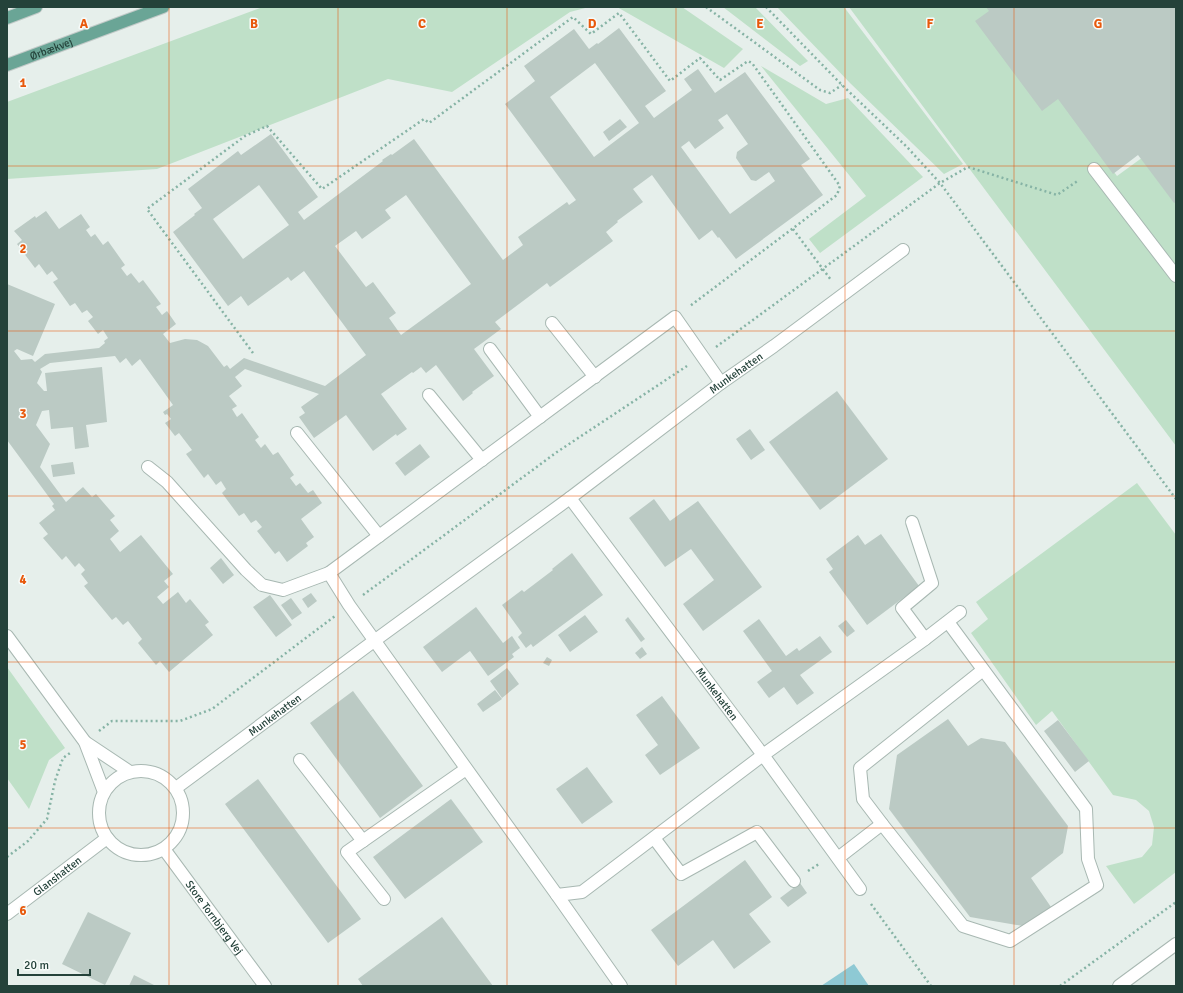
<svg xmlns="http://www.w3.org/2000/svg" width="1183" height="993" viewBox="0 0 1183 993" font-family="Signika,sans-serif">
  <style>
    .green { fill: #bfe0c8 }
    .water { fill: #8ec9d4 }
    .building { fill: #bbcac4; fill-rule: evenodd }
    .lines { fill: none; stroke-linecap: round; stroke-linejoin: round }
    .minor-casing { stroke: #a8b8b2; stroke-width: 14 }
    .major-casing { stroke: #c2cac8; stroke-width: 14 }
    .path { stroke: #86b3a5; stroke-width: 2.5; stroke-dasharray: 2 3; stroke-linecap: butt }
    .minor { stroke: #fff; stroke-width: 12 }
    .major { stroke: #6aa596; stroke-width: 12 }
    .grid { fill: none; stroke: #e8590c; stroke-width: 1; stroke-opacity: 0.55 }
    .labels { text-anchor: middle; stroke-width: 3; stroke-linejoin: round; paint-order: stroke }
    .street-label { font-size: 11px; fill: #24423a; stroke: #f7fbf9 }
    .grid-label { font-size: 13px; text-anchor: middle; font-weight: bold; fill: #e8590c; stroke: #f7fbf9; stroke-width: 3; stroke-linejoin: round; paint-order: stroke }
  </style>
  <rect width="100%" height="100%" fill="#e6efeb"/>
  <!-- green -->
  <path class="green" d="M263,7H589L570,12L452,92L388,79L157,169L7,179V102Z
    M617,7H682L743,49L724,68Z
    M723,7H755L808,61L800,66Z
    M777,7H844L963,164L944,174L850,83Z
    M849,7H993L992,8L1117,176L1150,152L1176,188V446Z
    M761,66L826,104L848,98L923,177L820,253L809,239L866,196Z
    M1137,483L1176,535V872L1134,904L1106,866L1142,857L1152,845L1154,827L1149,811L1136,800L1113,795L1052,711L1036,725L971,633L988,619L976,602Z
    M7,667L65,748L49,760L29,809L7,778Z"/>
  <!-- water -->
  <path class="water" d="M854,964L869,986H821Z"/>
  <!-- building -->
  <path class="building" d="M986,7H1176V202L1174,203L1138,155L1113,174L1058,99L1042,111L975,21L989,11Z
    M619,28L666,91L645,106L654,118L692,90L684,79L698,69L715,93L745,72L810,159L801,165L823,195L736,259L719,237L718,238L712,230L699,240L652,175L633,189L643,202L617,221L618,222L606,232L613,241L550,287L547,283L495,322L501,329L474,349L494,376L472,392L473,393L463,401L436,365L426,373L421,367L413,373L412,372L381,394L407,429L397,436L396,434L373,451L346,415L314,438L299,417L305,413L301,407L319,394L245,369L235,377L242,386L229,396L237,406L232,409L237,417L242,413L259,437L255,440L261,448L265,444L273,455L278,452L294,475L290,478L296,486L300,483L308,493L313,490L322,503L301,519L314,537L306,543L308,546L287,562L279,551L275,554L257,531L262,527L256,520L251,523L244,513L239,516L222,493L226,489L221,481L216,485L208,474L204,478L186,454L192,450L179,433L175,436L165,423L171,419L167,414L165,415L163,412L173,405L140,359L132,366L126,358L120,363L115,356L50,363L40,369L42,372L37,383L44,391H47L45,373L102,367L107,422L86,425L89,447L75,449L73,427L51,429L49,410L42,411L36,425L50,444L40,467L66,502L83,487L92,497L96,494L115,516L110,520L119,531L110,539L120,552L141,535L173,574L164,581L169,587L157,597L163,604L178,592L186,603L190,599L209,622L205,625L213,635L169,672L160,661L156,665L138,643L142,639L128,621L123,625L116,617L112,620L84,586L88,583L81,574L85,570L79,563L75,567L66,556L62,560L43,538L48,534L39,523L55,510L52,506L54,504L7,440V284L55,304L33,356L17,349L14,351L21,360L32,359L35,362L45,354L99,348L105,343L104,341L108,338L103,330L98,334L88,321L93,317L87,310L82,313L75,303L70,306L53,282L58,279L52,271L47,275L39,264L35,268L17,244L22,240L14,231L35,216L36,218L46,211L59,229L81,214L90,227L86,230L91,237L95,234L103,245L108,241L125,265L121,268L127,276L131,273L139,283L143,280L161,304L156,307L162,315L167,311L176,324L163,334L170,343L185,339L197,340L208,346L224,367L227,365L230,369L244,358L325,386L366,355L304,271L291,281L288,277L248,306L241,296L228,306L173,232L195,215L194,214L202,208L188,189L238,151L241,155L271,134L318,197L298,212L304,220L383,161L382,160L391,154L392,155L414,139L503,260L523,245L518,237L567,202L569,205L576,200L505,104L535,81L524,66L574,29L589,49L597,43L598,44ZM595,63L639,123L594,157L550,97ZM727,114L748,144L737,152L736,158L751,180L756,181L769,172L775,181L730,214L681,147L689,141L695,149L724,128L718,120ZM259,185L289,225L243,259L213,219ZM406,195L471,284L401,335L389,318L396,313L373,282L366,287L335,246L356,231L362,239L391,218L385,210Z
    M620,119L627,127L609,141L603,132Z
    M837,391L888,459L820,510L769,442Z
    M750,429L765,450L751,460L736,439Z
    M420,444L430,457L405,476L395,463Z
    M73,462L75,474L53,477L51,465Z
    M654,499L670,521L698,501L762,587L703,631L683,604L714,580L691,549L665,567L629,518Z
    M881,534L919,586L867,625L829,572L833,569L826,559L858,535L865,545Z
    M572,553L603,595L533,647L531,644L526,648L518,637L522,633L502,605L522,590L524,592L553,570L552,569Z
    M221,558L234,575L223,584L210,568Z
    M311,593L317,601L308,608L302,599Z
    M270,595L292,625L276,637L253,607Z
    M291,598L302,613L292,620L281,605Z
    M476,607L503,643L512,636L520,648L512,654L514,657L488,676L470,651L442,672L423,647Z
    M585,615L598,632L570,652L558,635Z
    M628,617L645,639L641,642L625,620Z
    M759,619L786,656L797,648L799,651L820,636L832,652L800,675L814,693L797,705L784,687L769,698L757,682L772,671L743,631Z
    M846,620L855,631L847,637L838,626Z
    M642,647L647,654L640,659L635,653Z
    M547,657L552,660L549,666L543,663Z
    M507,668L519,684L502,698L490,681Z
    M495,690L502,699L483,712L477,704Z
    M353,691L423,786L380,818L310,723Z
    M662,696L700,748L660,775L645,755L658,745L636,715Z
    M948,719L968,746L981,738L1005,742L1068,826L1063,853L1031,878L1051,907L1023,926L970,917L889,809L897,755Z
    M1058,720L1089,761L1075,772L1044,731Z
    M587,767L613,802L582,824L556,789Z
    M258,779L361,919L328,943L225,804Z
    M451,799L483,842L405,899L373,857Z
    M745,860L772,897L749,914L771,942L734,969L713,940L678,966L651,930Z
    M800,883L807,893L788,907L780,898Z
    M88,912L131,933L105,985L62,964Z
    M442,917L493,986H363L358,979Z
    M134,975L156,986H129Z"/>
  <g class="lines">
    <!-- minor casing -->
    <g class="minor-casing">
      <g id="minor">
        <path d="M1094,169L1176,276"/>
        <path d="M552,323L595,377"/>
        <path d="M490,349L540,417"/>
        <path d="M429,395L482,460"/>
        <path d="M297,433L379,536"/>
        <path d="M148,467L167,482L246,570L262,585L283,590L329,573"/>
        <path id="s1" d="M570,498L763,755L860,889"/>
        <path d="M912,522L932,583L902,608L925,639"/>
        <path d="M7,636L85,742L104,792"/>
        <path d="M85,742L130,772"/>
        <path d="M300,760L363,841"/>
        <circle cx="141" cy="813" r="42"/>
        <path id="s2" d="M176,788L374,641L570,498L721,383L774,346L903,250"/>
        <path d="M882,824L863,799L860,768L983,670"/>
        <path d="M654,838L681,874L757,832L794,881"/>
        <path id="s3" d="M164,849L265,986"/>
        <path d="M838,858L882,824L963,926L1010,941L1097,885L1088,859L1086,809L948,622"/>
        <path d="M557,895L582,892L763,755L925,639L960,612"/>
        <path d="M384,899L347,852L466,769"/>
        <path id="s4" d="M7,914L107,838"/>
        <path d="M621,986L557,895L349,605L329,573L675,317L721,383"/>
        <path d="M1119,986L1176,944"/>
      </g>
    </g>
    <!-- major casing -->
    <g class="major-casing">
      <g id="major">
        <path d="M7,18L36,7"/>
        <path id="s5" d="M7,65L163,7"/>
      </g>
    </g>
    <!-- path -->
    <path class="path" d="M706,7L820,90L830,93L842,85
      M766,7L842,85L907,147L940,183L1176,499
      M793,229L831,280
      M716,347L940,183L968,167L1057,195L1079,180
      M253,353L147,209L245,136L267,126L322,189L424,119L429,123L573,17L591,34L619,13L670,81L700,58L720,80L748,61L752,63L840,186L837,195L690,306
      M363,595L557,452L687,366
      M99,731L112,721H180L212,709L335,616
      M7,857L28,841L47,819L55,781L63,758L70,753
      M808,871L819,864
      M871,904L931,986
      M1060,986L1176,902"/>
    <!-- minor -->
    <use href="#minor" class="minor"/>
    <!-- major -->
    <use href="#major" class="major"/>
  </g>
  <!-- grid -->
  <path class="grid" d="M169,7V986M338,7V986M507,7V986M676,7V986M845,7V986M1014,7V986M7,166H1176M7,331H1176M7,496H1176M7,662H1176M7,828H1176"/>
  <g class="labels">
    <!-- street labels -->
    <g class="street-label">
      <text dy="4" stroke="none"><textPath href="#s5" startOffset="47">Ørbækvej</textPath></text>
      <text dy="4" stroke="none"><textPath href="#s2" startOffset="697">Munkehatten</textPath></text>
      <text dy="4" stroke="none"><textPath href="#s1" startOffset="245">Munkehatten</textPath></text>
      <text dy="4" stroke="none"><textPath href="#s2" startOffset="123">Munkehatten</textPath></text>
      <text dy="4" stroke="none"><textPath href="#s4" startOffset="63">Glanshatten</textPath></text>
      <text dy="4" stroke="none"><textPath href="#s3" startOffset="85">Store Tornbjerg Vej</textPath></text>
    </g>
  </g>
  <g class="grid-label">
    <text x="84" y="28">A</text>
    <text x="254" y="28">B</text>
    <text x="422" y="28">C</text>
    <text x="592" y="28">D</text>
    <text x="760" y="28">E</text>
    <text x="930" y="28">F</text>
    <text x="1098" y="28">G</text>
    <text x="23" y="87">1</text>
    <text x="23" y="253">2</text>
    <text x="23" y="418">3</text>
    <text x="23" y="584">4</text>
    <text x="23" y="749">5</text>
    <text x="23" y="915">6</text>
  </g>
  <!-- border -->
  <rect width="1183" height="993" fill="none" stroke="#24423a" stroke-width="16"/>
  <!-- scale -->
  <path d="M18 969v6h72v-6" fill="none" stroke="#24423a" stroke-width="2"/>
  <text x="24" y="969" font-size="12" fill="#24423a" stroke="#f7fbf9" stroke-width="3" paint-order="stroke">20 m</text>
</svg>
